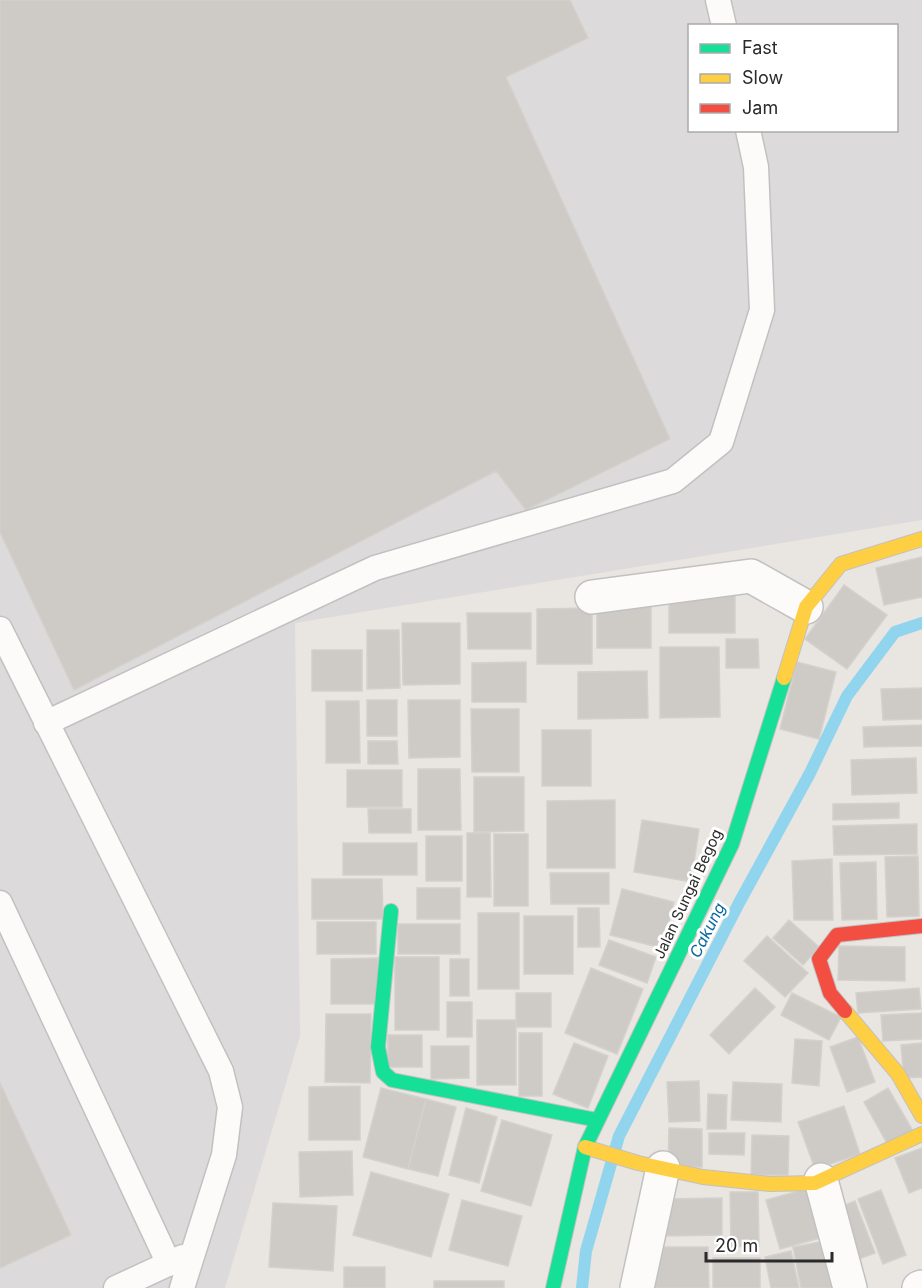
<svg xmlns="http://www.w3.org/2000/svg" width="922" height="1288" viewBox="0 0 922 1288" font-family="Inter,sans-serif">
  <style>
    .industrial { fill: #dddadc; fill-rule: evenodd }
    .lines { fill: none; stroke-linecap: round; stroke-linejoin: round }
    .stream { stroke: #91d4ed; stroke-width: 12 }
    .building { fill: #cecbc7; stroke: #d4d1cc; stroke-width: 1.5 }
    .lane-casing { stroke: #c2c1c2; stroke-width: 27 }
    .street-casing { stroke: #c2c1c2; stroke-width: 36 }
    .fast-casing { stroke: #c2c1c2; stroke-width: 16 }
    .slow-casing { stroke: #c2c1c2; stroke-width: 16 }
    .jam-casing { stroke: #c2c1c2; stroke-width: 16 }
    .lane { stroke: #fcfbfa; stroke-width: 24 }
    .street { stroke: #fcfbfa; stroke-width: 33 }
    .fast { stroke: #16e098; stroke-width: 14 }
    .slow { stroke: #ffcf43; stroke-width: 14 }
    .jam { stroke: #f24e42; stroke-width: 14 }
    .labels { text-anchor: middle; stroke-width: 6; stroke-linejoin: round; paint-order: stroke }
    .street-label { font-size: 15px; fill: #2a2a2a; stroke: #fff }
    .water-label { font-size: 16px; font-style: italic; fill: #0869a0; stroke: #fff }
  </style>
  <rect width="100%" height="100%" fill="#e9e5e0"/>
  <!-- industrial -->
  <path class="industrial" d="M0,0H922V520L295,623L300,1036L225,1288H0ZM690,26H896V130H690Z"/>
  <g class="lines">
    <!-- stream -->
    <path class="stream" d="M582,1288L586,1251L619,1136L739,903L810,773L847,696L895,632L922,623"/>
  </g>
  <!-- building -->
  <path class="building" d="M0,0H570L588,38L506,77L670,439L526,510L496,471L74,690L0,532Z
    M922,557V597L884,605L876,568Z
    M844,585L887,615L847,669L805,639Z
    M735,593V633H669V594Z
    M597,603H651V648H597Z
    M592,608V664H537V609Z
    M467,613H531V649H468Z
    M402,623H460V684L403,685Z
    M367,630H399L400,688L367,689Z
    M726,639H758L759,668H726Z
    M660,647H719L720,717L660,718Z
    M312,650H362V691H312Z
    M526,662V702H472V663Z
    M797,662L836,672L819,739L780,729Z
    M647,671L648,718L578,719V672Z
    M922,688V719L883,720L881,689Z
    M367,700H397V736H367Z
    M408,700H460V757L409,758Z
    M326,701H359L360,763H326Z
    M471,709H519V772H472Z
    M922,725V746L864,747L863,727Z
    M542,730H591V786H542Z
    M368,741H397L398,764H368Z
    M916,758L917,793L852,795L851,760Z
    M418,769H460L461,830H418Z
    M347,770H402V807H347Z
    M474,777H524V831L474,832Z
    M615,800V868H547V801Z
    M899,803V818L833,820V804Z
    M368,809H411V833H369Z
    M642,820L699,829L691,882L634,872Z
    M917,824V854L834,855L833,826Z
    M467,833H490L491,897H467Z
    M494,834H528V906H494Z
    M426,836H462V881H426Z
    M343,843H417V875H343Z
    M918,856L919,916L887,917L885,857Z
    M832,859L833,920H794L792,861Z
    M876,862L877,919L842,920L840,863Z
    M550,873H609V904H551Z
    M312,879H382L383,919H312Z
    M417,888H460V919H417Z
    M622,889L674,902L662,948L610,935Z
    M578,908H599L600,947H578Z
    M478,913H519V989H478Z
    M524,916H573V974H524Z
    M789,920L819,947L803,965L773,938Z
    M317,922H376V954H317Z
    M398,924H460V954H398Z
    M767,936L808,973L785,997L744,961Z
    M609,940L656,957L647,983L599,965Z
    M839,946L905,947V981L838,980Z
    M395,957H439V1030H395Z
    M378,958L379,1004H331V959Z
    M450,959H469V996H450Z
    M591,968L643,989L617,1054L565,1033Z
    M755,988L775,1007L729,1054L710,1035Z
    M919,988L921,1009L858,1013L856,993Z
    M516,993H551V1027H516Z
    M792,993L841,1017L829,1040L781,1015Z
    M447,1002H472V1037H447Z
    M922,1013V1039L883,1041L881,1015Z
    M326,1014H371L370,1083L325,1082Z
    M477,1020H516V1085H477Z
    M519,1033H542V1096H519Z
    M388,1035H422V1067H388Z
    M858,1037L875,1082L847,1092L830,1047Z
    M795,1039L822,1041L819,1086L792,1083Z
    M574,1043L608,1056L588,1108L553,1094Z
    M922,1043V1077L904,1078L901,1045Z
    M431,1046H469V1078L431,1079Z
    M699,1081L700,1121L669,1122L667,1082Z
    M733,1082L782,1084L781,1122L731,1120Z
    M0,1083L71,1235L0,1268Z
    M360,1086V1140H309V1087Z
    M381,1088L426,1099L408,1169L363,1157Z
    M888,1088L913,1131L888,1145L864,1102Z
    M708,1094L727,1095L726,1129H707Z
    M426,1099L456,1107L438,1176L408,1169Z
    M844,1106L860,1154L815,1169L798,1122Z
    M466,1108L497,1117L479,1183L449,1175Z
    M502,1120L552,1135L531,1206L481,1191Z
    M669,1128L702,1129V1167H668Z
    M709,1133H745L744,1155L709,1154Z
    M752,1135L789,1136L788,1175H751Z
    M922,1148V1188L909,1193L895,1158Z
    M352,1151L353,1195L300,1197L299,1152Z
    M371,1172L449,1194L431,1257L353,1235Z
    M810,1188L824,1237L780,1249L766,1200Z
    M881,1190L906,1255L883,1264L858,1199Z
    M730,1192H758L759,1246L731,1247Z
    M722,1198V1235L667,1236V1199Z
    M462,1200L522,1216L508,1266L449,1250Z
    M855,1201L875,1253L856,1260L835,1209Z
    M273,1203L337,1206L333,1271L269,1267Z
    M830,1240L840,1288H801L793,1247Z
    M651,1247H708L709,1288H651Z
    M791,1251L799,1288H771L765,1257Z
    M713,1258H760V1288H713Z
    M344,1267H385V1288H344Z
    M434,1281H504V1288H434Z"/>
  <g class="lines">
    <!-- lane casing -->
    <g class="lane-casing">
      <path id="lane" d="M718,0L724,26
        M0,629L221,1071L230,1107L224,1155L182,1288
        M46,723L375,568L673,481L721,442L762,310L756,167L748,130
        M0,903L169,1264
        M116,1288L183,1257"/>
    </g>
    <!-- street casing -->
    <g class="street-casing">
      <path id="street" d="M592,597L751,576L806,607
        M821,1180L850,1288
        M637,1288L663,1168
        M919,1288L922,1287"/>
    </g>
    <!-- fast casing -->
    <g class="fast-casing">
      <path id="fast" d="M391,911L378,1047L383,1072L392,1080L597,1120
        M553,1288L585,1147L732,844L784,678"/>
    </g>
    <!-- slow casing -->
    <g class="slow-casing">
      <path id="slow" d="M784,678L806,607L841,564L922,539
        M845,1011L898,1074L922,1116
        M585,1147L638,1163L703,1177L770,1184L815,1183L922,1134"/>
    </g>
    <!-- jam casing -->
    <g class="jam-casing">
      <path id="jam" d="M845,1011L830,993L819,959L837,935L922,926"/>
    </g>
    <!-- lane -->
    <use href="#lane" class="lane"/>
    <!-- street -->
    <use href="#street" class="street"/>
    <!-- fast -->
    <use href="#fast" class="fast"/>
    <!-- slow -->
    <use href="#slow" class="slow"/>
    <!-- jam -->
    <use href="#jam" class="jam"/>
  </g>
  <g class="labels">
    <!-- street labels -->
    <g class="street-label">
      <text transform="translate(688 894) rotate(-65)" y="5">Jalan Sungai Begog</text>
    </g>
    <!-- water labels -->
    <g class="water-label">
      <text transform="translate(707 930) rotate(-63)" y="6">Cakung</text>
    </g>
  </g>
  <!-- legend -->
  <rect x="688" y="24" width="210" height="108" fill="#ffffff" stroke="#aaaaaa" stroke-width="1.5"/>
  <rect x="700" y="44" width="30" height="9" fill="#16e098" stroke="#aaaaaa" stroke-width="1.5"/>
  <text x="742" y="54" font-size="18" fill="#2a2a2a">Fast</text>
  <rect x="700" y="74" width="30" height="9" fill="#ffcf43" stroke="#aaaaaa" stroke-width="1.5"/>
  <text x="742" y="84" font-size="18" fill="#2a2a2a">Slow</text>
  <rect x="700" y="104" width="30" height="9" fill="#f24e42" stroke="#aaaaaa" stroke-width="1.5"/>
  <text x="742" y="114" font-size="18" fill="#2a2a2a">Jam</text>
  <!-- scale -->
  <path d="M706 1252v9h126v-9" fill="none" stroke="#2a2a2a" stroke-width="3"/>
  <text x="715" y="1252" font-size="18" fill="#2a2a2a" stroke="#ffffff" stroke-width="4.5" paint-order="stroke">20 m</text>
</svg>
